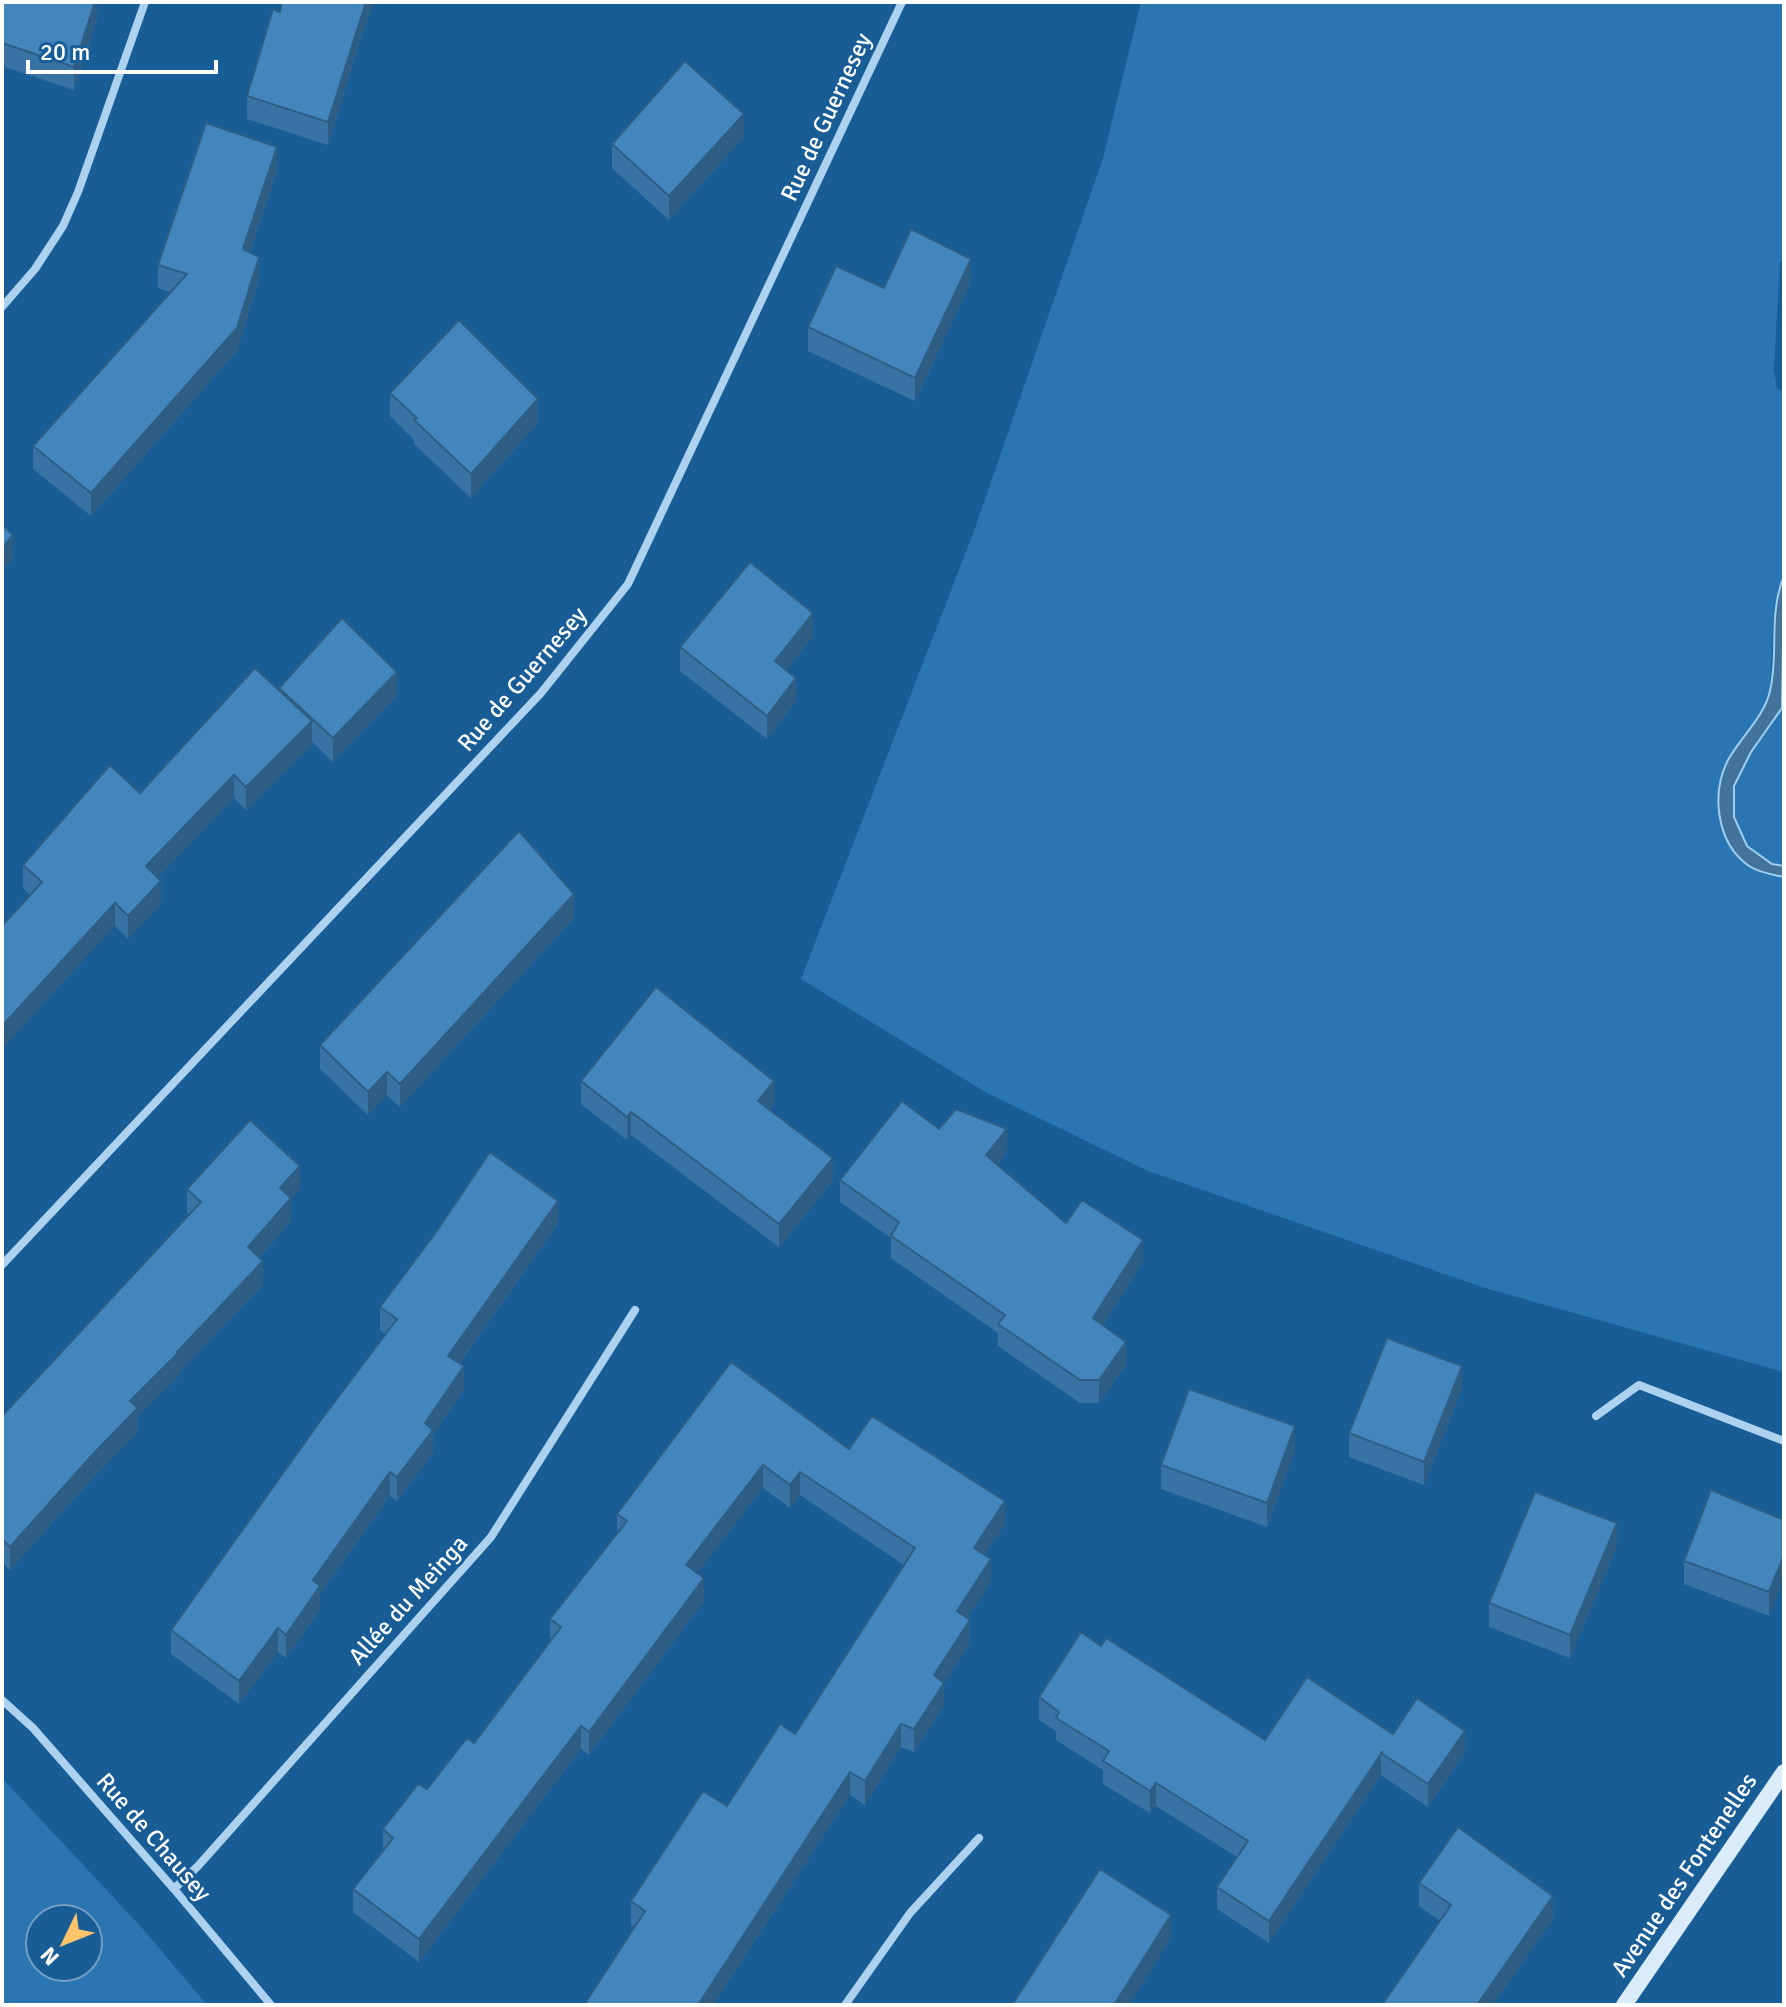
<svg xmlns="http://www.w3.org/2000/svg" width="1786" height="2007" viewBox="0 0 1786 2007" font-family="Signika,sans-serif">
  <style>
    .green { fill: #2976b2; fill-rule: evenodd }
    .water { fill: #42739b; stroke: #9ecff3; stroke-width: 2 }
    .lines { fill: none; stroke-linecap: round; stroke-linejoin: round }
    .street { stroke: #acd2f0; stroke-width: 8 }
    .secondary { stroke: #daecfb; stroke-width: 16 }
    .wall { fill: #3973a3 }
    .shaded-wall { fill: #2e5e84 }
    .building { fill: #4286bd; stroke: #2e5e84; stroke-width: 2 }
    .labels { text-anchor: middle; stroke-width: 6; stroke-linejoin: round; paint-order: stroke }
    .street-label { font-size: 24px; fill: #fff; stroke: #195d96 }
  </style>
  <rect width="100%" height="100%" fill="#195d96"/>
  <!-- green -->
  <path class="green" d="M1141,2H1784V262H1780L1774,369L1777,389L1784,391V576L1774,609L1770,691L1764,708L1727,762L1721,826L1776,876L1784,877V1372L1485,1288L1148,1171L987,1093L801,979L974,531L1103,158Z
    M1784,698V866C1765,863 1749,851 1741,834C1723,793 1742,764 1766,731C1773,720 1781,711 1784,698Z
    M2,1778L144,1930L207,2005H2ZM40,1919H88V1967H40Z"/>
  <!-- water -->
  <path class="water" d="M1784,576L1782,708L1751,752L1734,786V817L1747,846L1772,864L1784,866V877C1773,875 1758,872 1749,866C1716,843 1711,793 1728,760C1741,737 1764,717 1770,691C1779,653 1768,614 1784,576Z"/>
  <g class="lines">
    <!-- street -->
    <path class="street" d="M2,307L35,269L63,226L78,192L145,2
      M2,1265L541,693L628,584L902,2
      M1596,1416L1639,1385L1784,1441
      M2,1700L33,1728L174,1889L271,2005
      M174,1889L198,1866L491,1537L635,1310
      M845,2005L910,1913L979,1838"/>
    <!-- secondary -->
    <path class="secondary" d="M1624,2005L1784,1772"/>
  </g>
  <!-- wall -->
  <path class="wall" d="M2,2H97V19L74,90L2,66Z
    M280,12L359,44L328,145L247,119V96Z
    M744,137L669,220L612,168V144Z
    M277,171L250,252L259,280L237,351L91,516L33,469V446L170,292L158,288V265Z
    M971,282L915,401L808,351V327L884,288Z
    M390,393L538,423L471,498L414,444V440L390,416Z
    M813,636L786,670L796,701L767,739L680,671V647Z
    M279,688L397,696L333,762L312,742V744L246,810L234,798L157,878L161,904L128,939L115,926L30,895L23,888V865L140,793L279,690Z
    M574,918L400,1107L387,1095L368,1115L320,1069V1045Z
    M581,1081L774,1104L770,1109L833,1181L779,1247L631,1135L627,1140L581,1104Z
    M939,1129L1007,1152L997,1165L1066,1223L1143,1262L1103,1325L1126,1365L1099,1403H1080L998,1346V1333L891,1258V1238L840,1202V1180Z
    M187,1189H300L291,1199V1221L259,1258L263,1285L178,1374V1377L138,1416V1432L93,1478L10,1570L2,1563V1416L189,1215L187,1213Z
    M558,1224L460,1363L464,1390L433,1435V1453L397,1501L390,1496L320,1594V1610L286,1658L278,1652L239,1704L171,1654V1630L385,1334L380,1330V1307Z
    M731,1362L849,1449L1005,1524L984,1555L991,1582L967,1618L970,1643L944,1684V1706L914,1752L901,1747L865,1805L850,1795L713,2005H584L634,1927L631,1925V1901L727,1806L795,1734L904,1565L800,1495L790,1508L763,1488L697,1573L704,1601L589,1755L581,1749L419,1962L353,1912V1889L383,1851V1829L427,1789L474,1743L550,1641V1619L617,1534V1514Z
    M1462,1389L1424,1485L1349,1457V1433Z
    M1295,1450L1267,1527L1161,1489V1465Z
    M1784,1520V1578L1769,1616L1684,1584V1561Z
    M1617,1547L1570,1658L1489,1627V1603Z
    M1101,1646L1265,1740L1393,1734L1465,1753L1428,1807L1381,1775L1269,1943L1217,1909V1887L1237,1857L1156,1806L1150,1813L1103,1784V1770L1056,1740V1731L1039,1720V1697Z
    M1419,1883L1553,1919L1493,2005H1382L1440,1921L1419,1906Z"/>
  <!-- shaded-wall -->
  <path class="shaded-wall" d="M95,2H97V19L74,90V67Z
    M366,2H374L359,44L328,145V122Z
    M744,114V137L669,220V196Z
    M277,147V171L243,273V249Z
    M259,257V280L237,351L91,516V493Z
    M971,259V282L915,401V378Z
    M538,399V423L471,498V474Z
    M13,535V558L2,572V548Z
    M813,613V636L775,685V661Z
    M397,672V696L333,762V738Z
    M796,678V701L767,739V716Z
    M312,721V744L246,810V787Z
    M234,775V798L146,889V866Z
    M161,881V904L128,939V916Z
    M574,894V918L400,1107V1084Z
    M115,903V926L2,1049V1026Z
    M387,1072V1095L368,1115V1092Z
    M774,1081V1104L758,1124V1101Z
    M631,1112V1135L627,1140V1117Z
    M1007,1129V1152L986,1178V1155Z
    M833,1158V1181L779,1247V1224Z
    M300,1166V1189L291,1199V1221L248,1270V1247L280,1188Z
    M558,1201V1224L448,1379V1356Z
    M1143,1240V1262L1093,1341V1318Z
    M263,1261V1285L178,1374V1377L138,1416V1432L93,1478L10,1570V1547L130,1401Z
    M1126,1342V1365L1099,1403V1380Z
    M464,1366V1390L433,1435V1453L397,1501V1477L425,1423Z
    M1462,1366V1389L1424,1485V1462Z
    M1295,1426V1450L1267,1527V1503Z
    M763,1465V1488L686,1588V1565Z
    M390,1472V1496L320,1594V1610L286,1658V1635L313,1580Z
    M800,1472V1495L790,1508V1485Z
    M1005,1501V1524L974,1571V1548Z
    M1617,1523V1547L1570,1658V1635Z
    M1784,1555V1578L1769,1616V1592Z
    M991,1559V1582L957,1634V1611Z
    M704,1578V1601L589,1755V1732Z
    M970,1620V1643L944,1684V1706L914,1752V1729L934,1675Z
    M278,1628V1652L239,1704V1681Z
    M901,1724V1747L865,1805V1781Z
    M581,1726V1749L419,1962V1939Z
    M1465,1731V1753L1428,1807V1784Z
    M1381,1753V1775L1269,1943V1921Z
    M850,1772V1795L713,2005H698Z
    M1156,1783V1806L1150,1813V1791Z
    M1553,1896V1919L1493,2005H1477Z
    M1171,1915V1938L1129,2005H1114Z"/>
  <!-- building -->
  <path class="building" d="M2,2H95L74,67L2,43Z
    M282,2H366L328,122L247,96L273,9L280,12Z
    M685,61L744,114L669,196L612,144Z
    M206,123L277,147L243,249L259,257L237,328L91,493L33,446L187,274L158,265Z
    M911,229L971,259L915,378L808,327L836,266L884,288Z
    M459,320L538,399L471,474L414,420L417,418L390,393Z
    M2,525L13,535L2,548Z
    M750,562L813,613L775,661L796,678L767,716L680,647Z
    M342,618L397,672L333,738L279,688Z
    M255,668L312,721L246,787L234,775L146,866L161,881L128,916L115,903L2,1026V926L42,882L23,865L110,765L140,793Z
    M519,831L574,894L400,1084L387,1072L368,1092L320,1045Z
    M656,987L774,1081L758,1101L833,1158L779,1224L631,1112L627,1117L581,1081Z
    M902,1101L939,1129L956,1109L1007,1129L986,1155L1066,1223L1082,1200L1143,1240L1093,1318L1126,1342L1099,1380H1080L998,1324L1005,1315L891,1236L899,1222L840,1180Z
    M250,1120L300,1166L280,1188L291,1198L248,1247L263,1261L177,1352L178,1353L130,1401L138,1408L93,1454L10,1547L2,1539V1416L201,1202L187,1189Z
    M490,1152L558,1201L448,1356L464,1366L425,1423L433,1430L397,1477L390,1472L313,1580L320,1586L286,1635L278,1628L239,1681L171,1630L321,1420L397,1319L380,1307L434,1235Z
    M1387,1338L1462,1366L1424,1462L1349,1433Z
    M731,1362L849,1449L872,1416L1005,1501L974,1548L991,1559L957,1611L970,1620L934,1675L944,1683L914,1729L901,1724L865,1781L850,1772L698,2005H584L645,1911L631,1901L703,1791L727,1806L780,1724L795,1734L915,1548L800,1472L790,1485L763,1465L686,1565L704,1578L589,1732L581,1726L419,1939L353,1889L393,1838L383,1829L418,1784L427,1789L467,1738L474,1743L561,1627L550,1619L627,1521L617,1514Z
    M1189,1389L1295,1426L1267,1503L1161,1465Z
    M1711,1490L1784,1520V1555L1769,1592L1684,1561Z
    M1535,1492L1617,1523L1570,1635L1489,1603Z
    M1081,1632L1101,1646L1106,1638L1265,1740L1307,1677L1393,1734L1417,1698L1465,1731L1428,1784L1381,1753L1383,1751L1269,1921L1217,1887L1248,1841L1156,1783L1150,1791L1103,1761L1109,1751L1056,1718L1059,1712L1039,1697Z
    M1458,1827L1553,1896L1477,2005H1382L1451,1905L1419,1883Z
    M1100,1869L1171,1915L1114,2005H1012Z"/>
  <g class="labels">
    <!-- street labels -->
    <g class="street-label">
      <text transform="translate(826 117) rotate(-65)" y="8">Rue de Guernesey</text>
      <text transform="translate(522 679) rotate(-49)" y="8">Rue de Guernesey</text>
      <text transform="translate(408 1600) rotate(-48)" y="8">Allée du Meinga</text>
      <text transform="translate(154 1837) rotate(49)" y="8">Rue de Chausey</text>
      <text transform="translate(1684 1875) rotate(-56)" y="8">Avenue des Fontenelles</text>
    </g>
  </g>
  <!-- border -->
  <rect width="1786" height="2007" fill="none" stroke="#ffffff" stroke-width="8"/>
  <!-- north arrow -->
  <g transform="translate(64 1943) rotate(227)"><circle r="38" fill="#195d96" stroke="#759ec0" stroke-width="2"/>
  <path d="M0-6L14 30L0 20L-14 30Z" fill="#ffc46b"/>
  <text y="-12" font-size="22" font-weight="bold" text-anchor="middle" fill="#ffffff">N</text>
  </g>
  <!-- scale -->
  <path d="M28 60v12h188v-12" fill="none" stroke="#ffffff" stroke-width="4"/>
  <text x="40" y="60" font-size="24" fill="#ffffff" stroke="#195d96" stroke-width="6" paint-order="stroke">20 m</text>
</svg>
